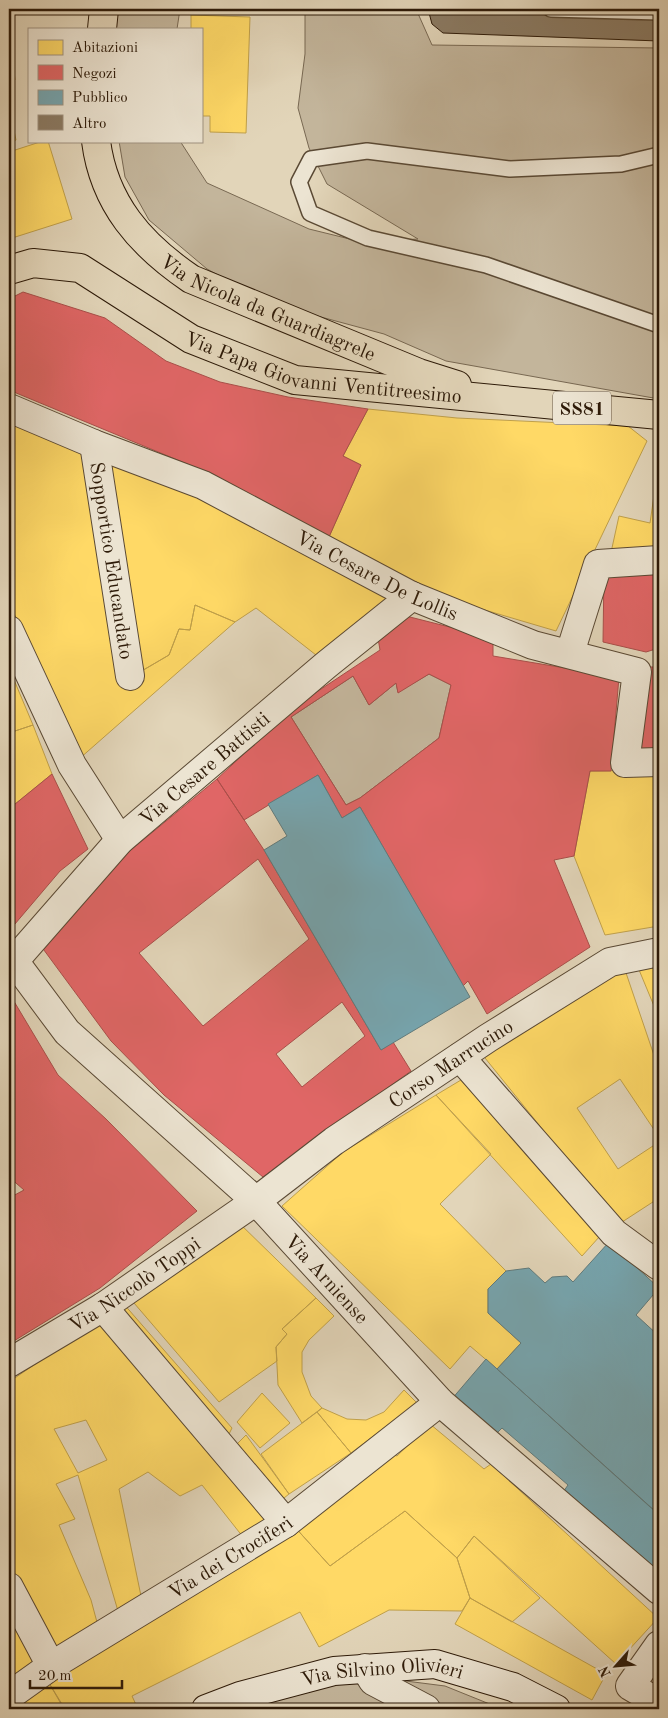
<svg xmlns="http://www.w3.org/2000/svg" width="668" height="1718" viewBox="0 0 668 1718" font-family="'Old Standard TT',serif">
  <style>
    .green { fill: #c3b59b; stroke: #786852 }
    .homes { fill: #ffd966; stroke: #c0a04a; fill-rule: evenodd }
    .shops { fill: #e06666; stroke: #aa4f4a; fill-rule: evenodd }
    .public { fill: #76a5af; stroke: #607b7d }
    .building { fill: #8b7b64; stroke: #2d1a08 }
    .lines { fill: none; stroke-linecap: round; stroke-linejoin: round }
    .lane-casing { stroke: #5a4934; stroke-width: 18 }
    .street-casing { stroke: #5a4934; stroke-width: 30 }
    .secondary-casing { stroke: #2d1a08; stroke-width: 30 }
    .primary-casing { stroke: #2d1a08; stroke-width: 30 }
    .lane { stroke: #ece4d2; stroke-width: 15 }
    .street { stroke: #ece4d2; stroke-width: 28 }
    .secondary { stroke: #ece4d2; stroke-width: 28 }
    .primary { stroke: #e2d5b9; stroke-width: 28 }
    .labels { text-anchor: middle; stroke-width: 5; stroke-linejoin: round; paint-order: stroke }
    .shield { fill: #ece4d2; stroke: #665745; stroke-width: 1 }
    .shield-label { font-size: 19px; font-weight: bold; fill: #2d1a08 }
    .street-label { font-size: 20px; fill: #2d1a08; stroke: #ece4d2 }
  </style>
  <rect width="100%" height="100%" fill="#e2d5b9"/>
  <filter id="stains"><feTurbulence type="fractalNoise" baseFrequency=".004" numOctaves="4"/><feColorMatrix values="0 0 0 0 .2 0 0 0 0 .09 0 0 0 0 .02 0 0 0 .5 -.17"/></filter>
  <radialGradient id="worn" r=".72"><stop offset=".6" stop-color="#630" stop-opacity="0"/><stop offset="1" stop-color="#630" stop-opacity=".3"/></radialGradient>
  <!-- green -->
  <path class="green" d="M116,9H180L177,29H113Z
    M305,9H416L432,45L659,48V399L446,361L384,334L269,303L207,269L149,220L125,177L119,141H180L207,183L309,229L362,242L418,239L327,184L309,148L298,108L305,54Z
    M429,674L451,685L439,738L360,798L346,805L291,717L353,676L369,705L396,683L398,692Z
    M390,1679L445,1686L502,1709H232L349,1680Z"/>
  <!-- homes -->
  <path class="homes" d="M191,15L250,17L246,133L210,132V116H201V29H191Z
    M9,24L15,80L9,82Z
    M9,107L16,140L9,143Z
    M43,141H48L72,219L9,239V195L13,193L9,180V152Z
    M368,409L457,418L628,426L647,441L556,631L434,595L329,537L361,465L343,456Z
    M9,423L83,450L121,683L169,655L179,629L190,630L195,605L235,622L79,759L9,602Z
    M105,458L234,510L388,599L316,655L256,608L235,622L195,605L190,630L179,629L169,655L140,672Z
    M659,461V555L610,557L619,516L650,523Z
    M9,668L33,725L9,733Z
    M33,725L52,774L9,809V733Z
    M659,770V926L605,935L574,856L590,771Z
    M659,961V1018L637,965Z
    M624,967L659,1070V1137L620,1079L577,1108L618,1169L659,1142V1198L619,1224L481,1053Z
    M461,1080L600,1236L582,1256L436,1095Z
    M436,1095L491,1154L440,1204L506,1271L488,1289V1313L521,1343L497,1369L470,1346L450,1369L282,1206L343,1152Z
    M236,1220L316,1298L282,1329L287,1334L276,1347L277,1361L219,1402L128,1296Z
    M316,1298L334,1316L309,1340L302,1352V1372L311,1396L322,1408L302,1423L278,1385L276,1347L287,1334L282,1329Z
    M122,1302L232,1428L226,1440L112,1308Z
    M98,1321L267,1517L243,1537L202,1485L180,1496L148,1472L119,1489L141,1596L118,1611L78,1475L56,1484L75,1519L59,1525L91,1600L98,1626L56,1653L9,1565V1382ZM86,1420L107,1460L78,1473L54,1429Z
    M404,1390L417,1403L351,1453L317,1412L322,1408L347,1419L366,1420L384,1412Z
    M262,1393L290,1423L260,1448L237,1422Z
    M317,1412L351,1453L289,1494L261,1454Z
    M430,1424L484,1469L491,1464L658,1618L616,1664L474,1536L457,1558L405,1511L330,1566L293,1525L388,1453L397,1456Z
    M246,1435L289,1494L279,1502L234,1447Z
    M405,1511L457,1558L470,1598L462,1611L389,1610L319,1647L300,1612L132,1696L138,1709H65L49,1683L293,1525L330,1566Z
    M474,1536L540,1598L512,1622L470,1598L457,1558Z
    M470,1598L606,1674L592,1700L455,1624Z
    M9,1607L41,1665L9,1688Z
    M49,1683L64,1709H11Z"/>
  <!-- shops -->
  <path class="shops" d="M23,292L105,318L166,361L220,382L288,397L368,409L343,456L361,465L329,537L204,471L9,390V299Z
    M659,568V648L646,652L603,642L604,571Z
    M402,615L493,638V656L619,677L611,771H590L574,856L554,860L590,947L487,1014L468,981L463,986L360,807L342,818L318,775L244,820L217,779L294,707L380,650L378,638ZM429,674L451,685L439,738L360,798L346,805L291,717L353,676L369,705L396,683L398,693Z
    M647,667H659V755L637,756Z
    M52,774L88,849L60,871L9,931V809Z
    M217,779L264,850L381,1050L393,1042L411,1071L263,1177L164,1095L111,1041L38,942L85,888ZM258,859L309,939L203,1026L139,953ZM342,1002L365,1036L302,1087L276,1054Z
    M9,993L58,1075L106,1119L197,1211L100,1288L9,1344V1195L11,1197L24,1190L9,1177Z"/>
  <!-- public -->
  <path class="public" d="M318,775L342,818L360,807L470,997L381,1050L264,850L287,836L268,804Z
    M609,1242L659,1288L636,1315L659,1336V1505L655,1511L497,1369L521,1343L488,1313V1289L506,1271L529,1268L545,1283L552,1277L567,1276L573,1282Z
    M486,1359L649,1506L655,1511L659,1505V1559L650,1571L559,1498L568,1485L502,1428L491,1439L451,1400Z"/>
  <!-- building -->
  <path class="building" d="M428,9H659V41L443,33L432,24Z"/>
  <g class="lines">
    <!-- lane casing -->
    <g class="lane-casing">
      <path id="lane" d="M551,9L659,12
        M659,155L621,164L510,169L367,151L311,159L299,182L310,213L368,238L486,265L659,325"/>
    </g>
    <!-- street casing -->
    <g class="street-casing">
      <g id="street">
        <path id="s1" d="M9,408L94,444L203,485L412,596L533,645L637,672L625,763L659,762"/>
        <path id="s2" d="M94,444L130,676"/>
        <path d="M9,630L72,765L120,840"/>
        <path d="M570,653L598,564L659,560"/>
        <path id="s3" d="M9,954L67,1032L256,1201L440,1402L659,1590"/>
        <path id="s4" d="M15,960L120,840L326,665L412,596"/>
        <path d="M460,1057L614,1233L659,1266"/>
        <path d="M103,1307L286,1523"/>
        <path id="s5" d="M9,1363L103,1307L256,1201L334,1141L488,1038L610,962L659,952"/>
        <path d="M9,1587L51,1666"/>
        <path d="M659,1645L630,1686L659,1703"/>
        <path d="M365,1668L373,1681L426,1709"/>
        <path id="s6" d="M9,1696L51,1666L286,1523L440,1402"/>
      </g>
    </g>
    <!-- secondary casing -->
    <g class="secondary-casing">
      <g id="secondary">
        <path id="s7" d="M206,1709L240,1696L334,1671L435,1664L513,1687L556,1709"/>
      </g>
    </g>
    <!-- primary casing -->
    <g class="primary-casing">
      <g id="primary">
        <path d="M102,29L104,9"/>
        <path id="s8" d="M96,141C104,204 141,245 191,279L419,373L457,385"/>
        <path id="s9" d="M9,270L33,263L80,268L191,339L295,380L659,415"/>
      </g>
    </g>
    <!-- lane -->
    <use href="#lane" class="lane"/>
    <!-- street -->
    <use href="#street" class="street"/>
    <!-- secondary -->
    <use href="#secondary" class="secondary"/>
    <!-- primary -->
    <use href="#primary" class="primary"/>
  </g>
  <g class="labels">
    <!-- shield labels -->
    <rect class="shield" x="553" y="391.5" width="58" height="33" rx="4"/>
    <g class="shield-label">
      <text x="582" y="415">SS81</text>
    </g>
    <!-- street labels -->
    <g class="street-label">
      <text dy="7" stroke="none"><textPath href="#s8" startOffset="255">Via Nicola da Guardiagrele</textPath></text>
      <text dy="7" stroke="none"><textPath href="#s9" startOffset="341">Via Papa Giovanni Ventitreesimo</textPath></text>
      <text dy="7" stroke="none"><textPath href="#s2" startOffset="118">Sopportico Educandato</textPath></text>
      <text dy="7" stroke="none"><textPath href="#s1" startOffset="405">Via Cesare De Lollis</textPath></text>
      <text dy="7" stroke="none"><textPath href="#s4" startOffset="270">Via Cesare Battisti</textPath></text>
      <text dy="7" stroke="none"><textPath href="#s5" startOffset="534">Corso Marrucino</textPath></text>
      <text dy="7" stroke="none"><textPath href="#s3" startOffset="456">Via Arniense</textPath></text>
      <text dy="7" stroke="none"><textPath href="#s5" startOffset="148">Via Niccolò Toppi</textPath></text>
      <text dy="7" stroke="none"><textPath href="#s6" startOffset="261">Via dei Crociferi</textPath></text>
      <text dy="7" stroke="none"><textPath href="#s7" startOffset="182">Via Silvino Olivieri</textPath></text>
    </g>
  </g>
  <!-- margin -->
  <rect width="668" height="1718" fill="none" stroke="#e2d5b9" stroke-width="30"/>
  <rect x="10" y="10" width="648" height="1698" fill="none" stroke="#2d1a08" stroke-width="2.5"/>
  <rect x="15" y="15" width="638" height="1688" fill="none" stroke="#2d1a08"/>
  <!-- legend -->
  <rect x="28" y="28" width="175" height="115" fill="#ece4d2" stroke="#a09381"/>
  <rect x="38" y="40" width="25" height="15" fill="#ffd966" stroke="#a09381"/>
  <text x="72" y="52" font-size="15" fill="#2d1a08">Abitazioni</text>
  <rect x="38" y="65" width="25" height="15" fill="#e06666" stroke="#a09381"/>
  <text x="72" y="78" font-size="15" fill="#2d1a08">Negozi</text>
  <rect x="38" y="90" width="25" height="15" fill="#76a5af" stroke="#a09381"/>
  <text x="72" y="102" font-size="15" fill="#2d1a08">Pubblico</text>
  <rect x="38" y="115" width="25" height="15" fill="#8b7b64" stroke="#a09381"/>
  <text x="72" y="128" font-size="15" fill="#2d1a08">Altro</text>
  <!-- north arrow -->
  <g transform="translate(616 1666) rotate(243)" stroke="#ece4d2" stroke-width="4" paint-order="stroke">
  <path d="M0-4L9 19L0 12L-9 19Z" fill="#2d1a08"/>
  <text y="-8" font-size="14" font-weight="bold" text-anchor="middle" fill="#2d1a08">N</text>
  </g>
  <!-- scale -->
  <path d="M30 1680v8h92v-8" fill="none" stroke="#2d1a08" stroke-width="2.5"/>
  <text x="38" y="1680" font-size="15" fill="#2d1a08" stroke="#ece4d2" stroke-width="4" paint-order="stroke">20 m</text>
  <rect width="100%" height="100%" filter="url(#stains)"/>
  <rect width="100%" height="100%" fill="url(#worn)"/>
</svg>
